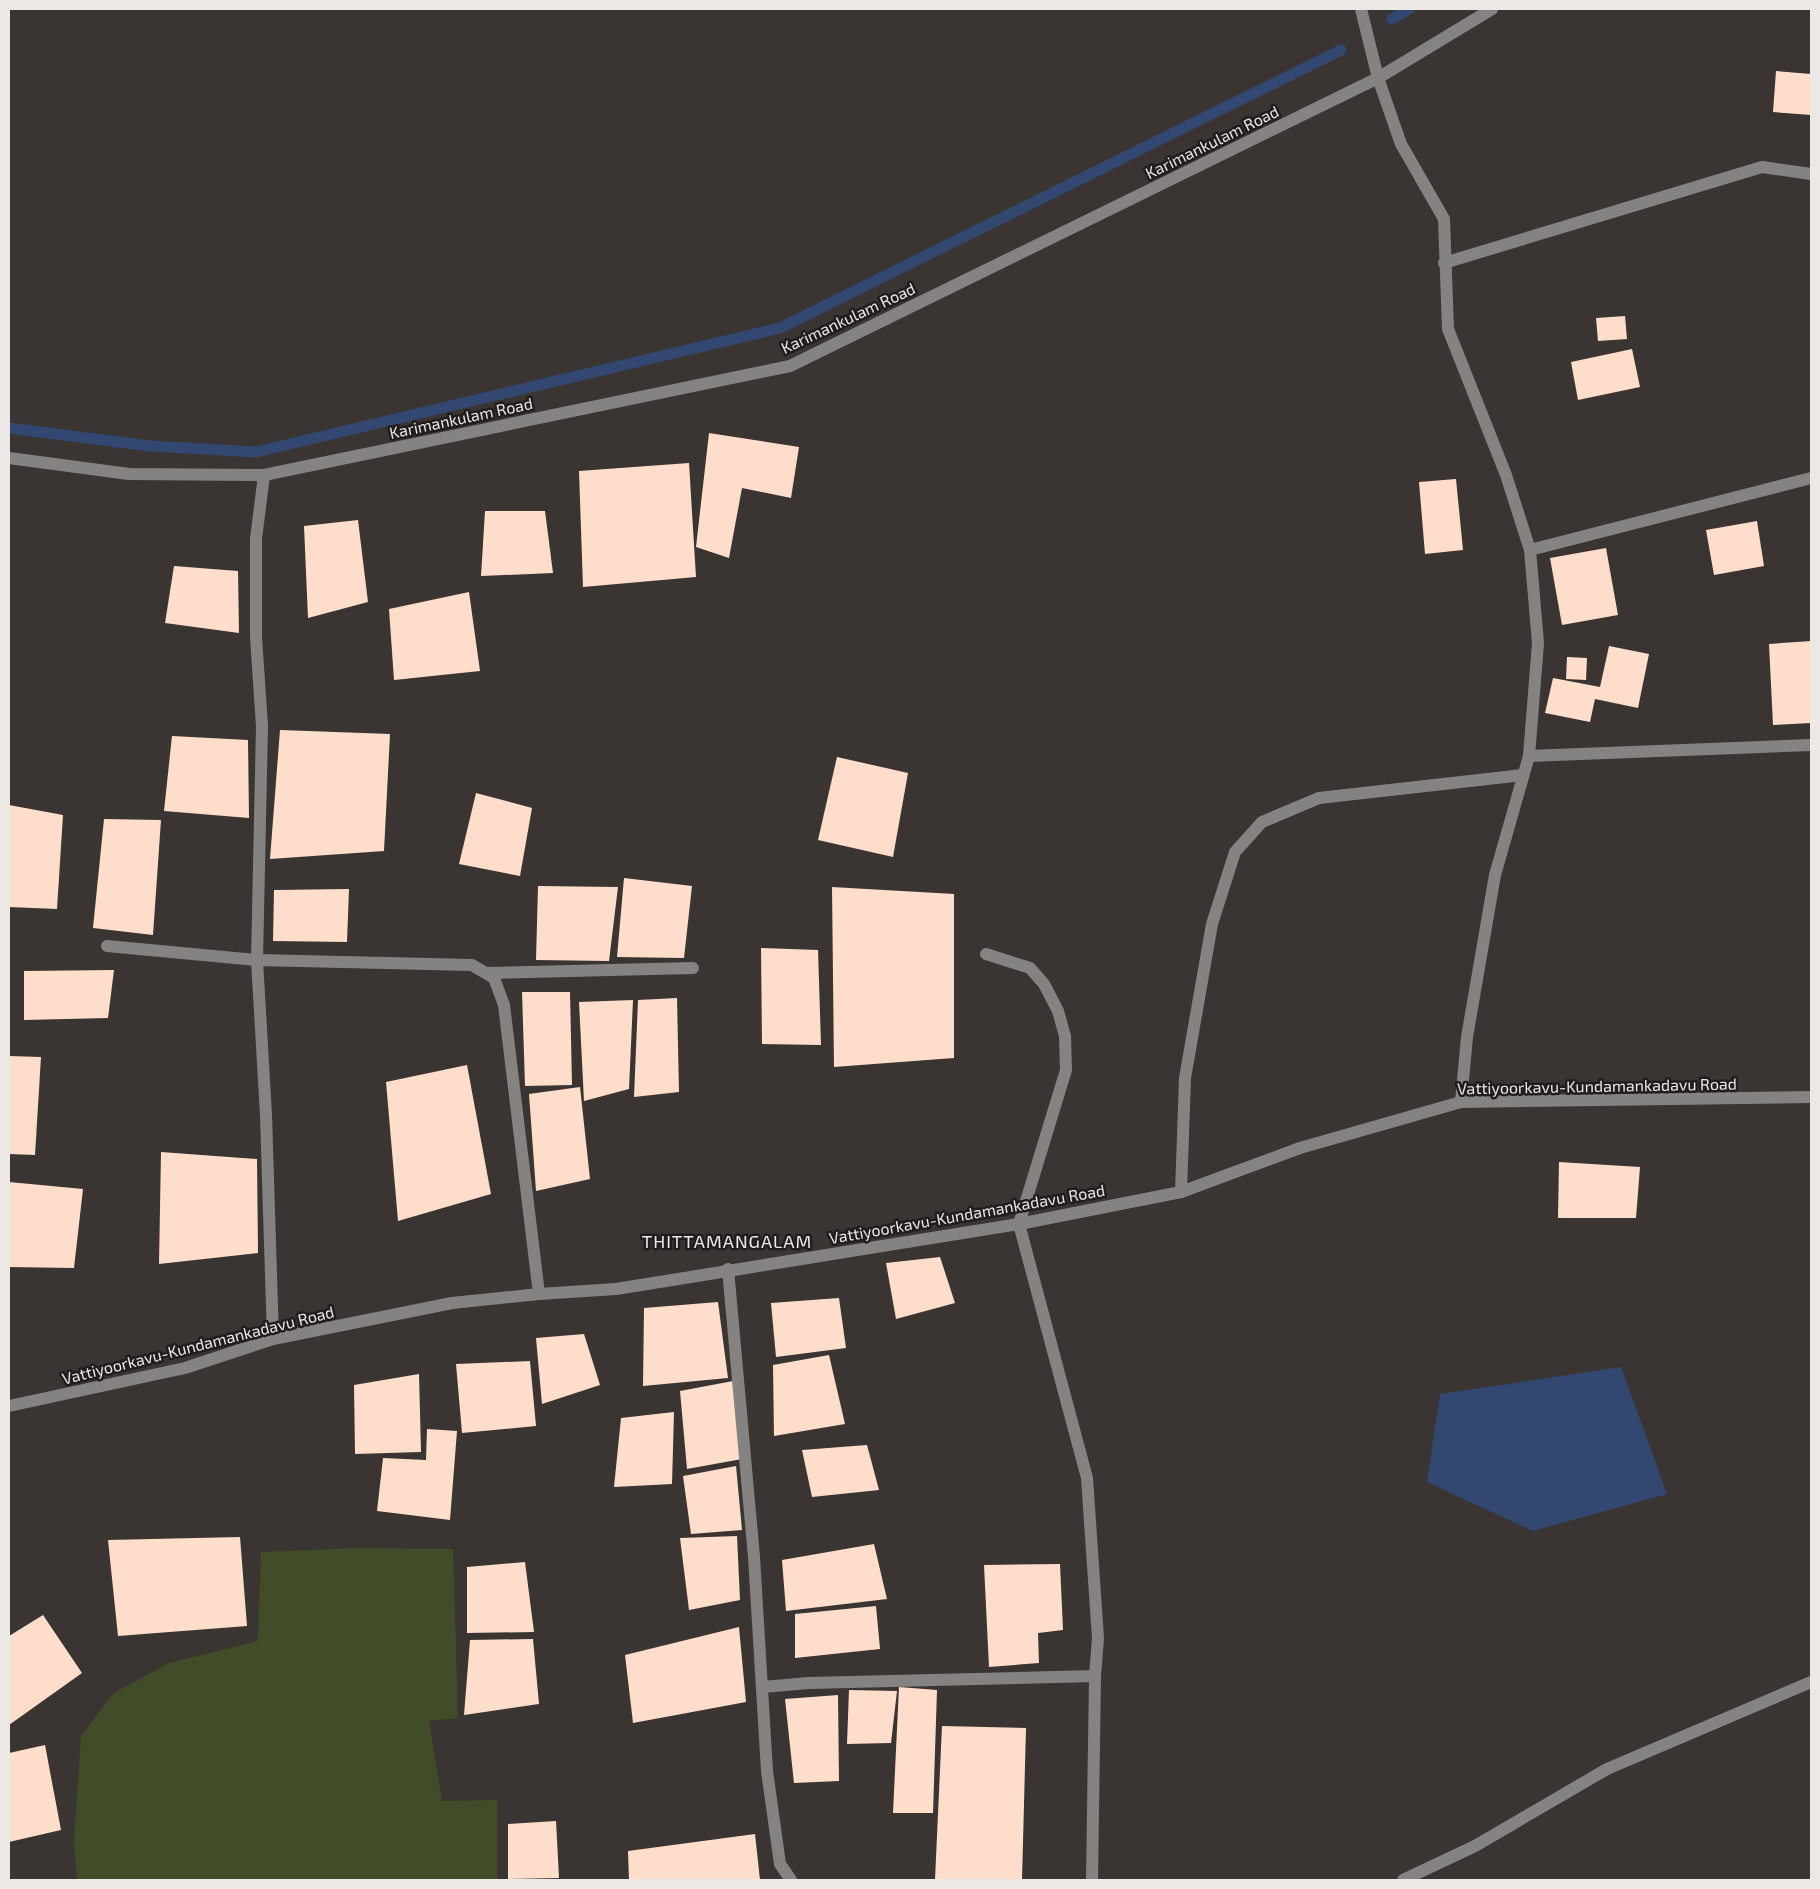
<svg xmlns="http://www.w3.org/2000/svg" width="1820" height="1889" font-family="'Exo 2',sans-serif">
<rect width="100%" height="100%" fill="#3a3532"/>
<path fill="#414d29" d="M 357,1548 L 453,1549 L 458,1718 L 429,1721 L 442,1801 L 497,1800 L 497,1880 L 77,1880 L 74,1841 L 81,1736 L 114,1693 L 169,1663 L 258,1641 L 261,1552 Z"/>
<path fill="#334871" d="M 1621,1367 L 1667,1494 L 1533,1531 L 1427,1482 L 1440,1394 Z"/>
<g fill="none" stroke-linecap="round" stroke-linejoin="round">
<g stroke="#334871" stroke-width="11">
<path d="M 1392,19 L 1409,9"/>
<path d="M 9,428 L 150,446 L 256,452 L 780,328 L 1341,50"/>
</g>
</g>
<g fill="#fedeca">
<path d="M 1776,71 L 1811,74 L 1811,115 L 1773,112 Z"/>
<path d="M 1625,316 L 1627,339 L 1598,341 L 1596,318 Z"/>
<path d="M 1632,349 L 1640,387 L 1578,400 L 1571,362 Z"/>
<path d="M 709,433 L 799,447 L 791,498 L 742,488 L 729,558 L 696,547 Z"/>
<path d="M 689,463 L 696,577 L 583,587 L 579,471 Z"/>
<path d="M 1456,479 L 1463,550 L 1425,554 L 1419,482 Z"/>
<path d="M 485,511 L 545,511 L 553,573 L 481,576 Z"/>
<path d="M 358,520 L 368,602 L 308,618 L 304,526 Z"/>
<path d="M 1757,521 L 1764,566 L 1714,575 L 1706,530 Z"/>
<path d="M 1606,548 L 1618,615 L 1562,625 L 1550,558 Z"/>
<path d="M 174,566 L 238,571 L 239,633 L 165,623 Z"/>
<path d="M 469,592 L 480,671 L 394,680 L 389,609 Z"/>
<path d="M 1811,641 L 1811,723 L 1773,725 L 1769,644 Z"/>
<path d="M 1609,646 L 1649,654 L 1638,708 L 1595,699 L 1590,722 L 1545,713 L 1553,678 L 1600,687 Z"/>
<path d="M 1567,657 L 1587,658 L 1586,680 L 1566,679 Z"/>
<path d="M 280,730 L 390,734 L 384,851 L 270,859 Z"/>
<path d="M 172,736 L 248,740 L 249,818 L 164,811 Z"/>
<path d="M 837,757 L 908,773 L 893,857 L 818,840 Z"/>
<path d="M 476,793 L 532,808 L 520,876 L 459,864 Z"/>
<path d="M 9,805 L 63,815 L 57,909 L 9,907 Z"/>
<path d="M 104,819 L 161,820 L 153,935 L 93,928 Z"/>
<path d="M 624,878 L 692,886 L 684,958 L 617,957 Z"/>
<path d="M 538,886 L 618,887 L 609,961 L 536,960 Z"/>
<path d="M 832,887 L 954,894 L 954,1058 L 834,1067 Z"/>
<path d="M 349,889 L 347,942 L 273,941 L 274,890 Z"/>
<path d="M 761,948 L 818,950 L 821,1045 L 762,1044 Z"/>
<path d="M 114,970 L 108,1018 L 24,1020 L 24,971 Z"/>
<path d="M 522,992 L 570,992 L 572,1085 L 525,1086 Z"/>
<path d="M 677,998 L 679,1092 L 634,1097 L 638,1000 Z"/>
<path d="M 633,1000 L 629,1089 L 584,1101 L 579,1002 Z"/>
<path d="M 9,1056 L 41,1057 L 35,1155 L 9,1154 Z"/>
<path d="M 467,1065 L 491,1194 L 398,1221 L 386,1082 Z"/>
<path d="M 580,1087 L 590,1179 L 536,1191 L 529,1094 Z"/>
<path d="M 161,1152 L 257,1159 L 258,1253 L 159,1264 Z"/>
<path d="M 1559,1162 L 1640,1167 L 1636,1218 L 1558,1218 Z"/>
<path d="M 9,1182 L 83,1189 L 74,1268 L 9,1267 Z"/>
<path d="M 940,1257 L 955,1303 L 896,1319 L 886,1263 Z"/>
<path d="M 839,1298 L 846,1348 L 776,1357 L 771,1303 Z"/>
<path d="M 718,1302 L 728,1378 L 643,1386 L 644,1308 Z"/>
<path d="M 584,1334 L 600,1385 L 542,1404 L 536,1338 Z"/>
<path d="M 829,1355 L 845,1424 L 774,1436 L 773,1365 Z"/>
<path d="M 530,1361 L 536,1426 L 462,1433 L 456,1364 Z"/>
<path d="M 419,1374 L 421,1452 L 355,1454 L 354,1385 Z"/>
<path d="M 733,1381 L 742,1459 L 687,1469 L 680,1391 Z"/>
<path d="M 674,1412 L 672,1484 L 614,1487 L 621,1418 Z"/>
<path d="M 427,1429 L 457,1431 L 450,1520 L 377,1511 L 383,1458 L 426,1460 Z"/>
<path d="M 867,1445 L 879,1490 L 812,1497 L 802,1450 Z"/>
<path d="M 736,1466 L 742,1530 L 691,1534 L 683,1476 Z"/>
<path d="M 737,1536 L 740,1600 L 689,1610 L 680,1538 Z"/>
<path d="M 240,1537 L 247,1626 L 118,1636 L 108,1540 Z"/>
<path d="M 874,1544 L 887,1599 L 786,1611 L 782,1560 Z"/>
<path d="M 525,1562 L 534,1632 L 467,1633 L 467,1567 Z"/>
<path d="M 1060,1564 L 1063,1630 L 1038,1633 L 1039,1663 L 989,1667 L 984,1565 Z"/>
<path d="M 876,1606 L 880,1649 L 795,1658 L 795,1614 Z"/>
<path d="M 43,1615 L 82,1673 L 9,1725 L 9,1636 Z"/>
<path d="M 739,1627 L 746,1702 L 633,1723 L 625,1655 Z"/>
<path d="M 533,1639 L 539,1704 L 464,1715 L 470,1640 Z"/>
<path d="M 899,1687 L 937,1690 L 933,1813 L 893,1813 Z"/>
<path d="M 849,1690 L 897,1691 L 891,1743 L 847,1744 Z"/>
<path d="M 838,1695 L 839,1781 L 794,1783 L 785,1699 Z"/>
<path d="M 942,1726 L 1026,1728 L 1022,1880 L 935,1880 Z"/>
<path d="M 45,1745 L 61,1830 L 9,1842 L 9,1753 Z"/>
<path d="M 556,1821 L 559,1878 L 508,1879 L 508,1824 Z"/>
<path d="M 755,1834 L 760,1880 L 629,1880 L 628,1851 Z"/>
</g>
<g fill="none" stroke-linecap="round" stroke-linejoin="round">
<g stroke="#858381" stroke-width="12">
<path d="M 1361,9 L 1378,78 L 1401,144 L 1444,219 L 1448,329 L 1506,475 L 1530,550 L 1538,643 L 1529,756 L 1495,875 L 1467,1037 L 1461,1102"/>
<path d="M 1444,263 L 1762,167 L 1811,174"/>
<path d="M 9,458 L 129,474 L 264,475 L 790,366 L 1378,78 L 1492,9"/>
<path d="M 264,475 L 256,539 L 256,637 L 262,726 L 257,960 L 266,1115 L 273,1339"/>
<path d="M 1530,550 L 1811,478"/>
<path d="M 1529,756 L 1811,745"/>
<path d="M 107,946 L 257,960 L 472,965 L 494,978 L 504,1005 L 539,1294"/>
<path d="M 986,954 L 1030,968 L 1044,984 L 1058,1011 L 1065,1036 L 1066,1070 L 1019,1224 L 1087,1478 L 1098,1638 L 1095,1676 L 1092,1880"/>
<path d="M 486,973 L 693,968"/>
<path d="M 1181,1192 L 1185,1078 L 1212,924 L 1235,852 L 1262,822 L 1319,798 L 1523,775"/>
<path d="M 728,1269 L 754,1557 L 767,1771 L 780,1864 L 791,1880"/>
<path d="M 9,1406 L 185,1368 L 273,1339 L 452,1303 L 539,1294 L 616,1289 L 1019,1224 L 1181,1192 L 1300,1148 L 1461,1102 L 1811,1097"/>
<path d="M 763,1687 L 808,1683 L 1095,1676"/>
<path d="M 1403,1880 L 1475,1846 L 1607,1769 L 1811,1682"/>
</g>
</g>
<g text-anchor="middle" stroke-width="5" stroke-linejoin="round" paint-order="stroke">
<g font-size="16" fill="#ebe8e6" stroke="#201d1c">
<text transform="translate(1212 142) rotate(-26)" y="6">Karimankulam Road</text>
<text transform="translate(848 318) rotate(-25)" y="6">Karimankulam Road</text>
<text transform="translate(461 418) rotate(-12)" y="6">Karimankulam Road</text>
<text transform="translate(1597 1086) rotate(-1)" y="6">Vattiyoorkavu-Kundamankadavu Road</text>
<text transform="translate(967 1214) rotate(-10)" y="6">Vattiyoorkavu-Kundamankadavu Road</text>
<text transform="translate(198 1345) rotate(-14)" y="6">Vattiyoorkavu-Kundamankadavu Road</text>
</g>
<g font-size="18" letter-spacing="1" fill="#ebe8e6" stroke="#201d1c">
<text x="727" y="1248">THITTAMANGALAM</text>
</g>
</g>
<rect width="1820" height="1889" fill="none" stroke="#ebe8e6" stroke-width="20"/>
</svg>
